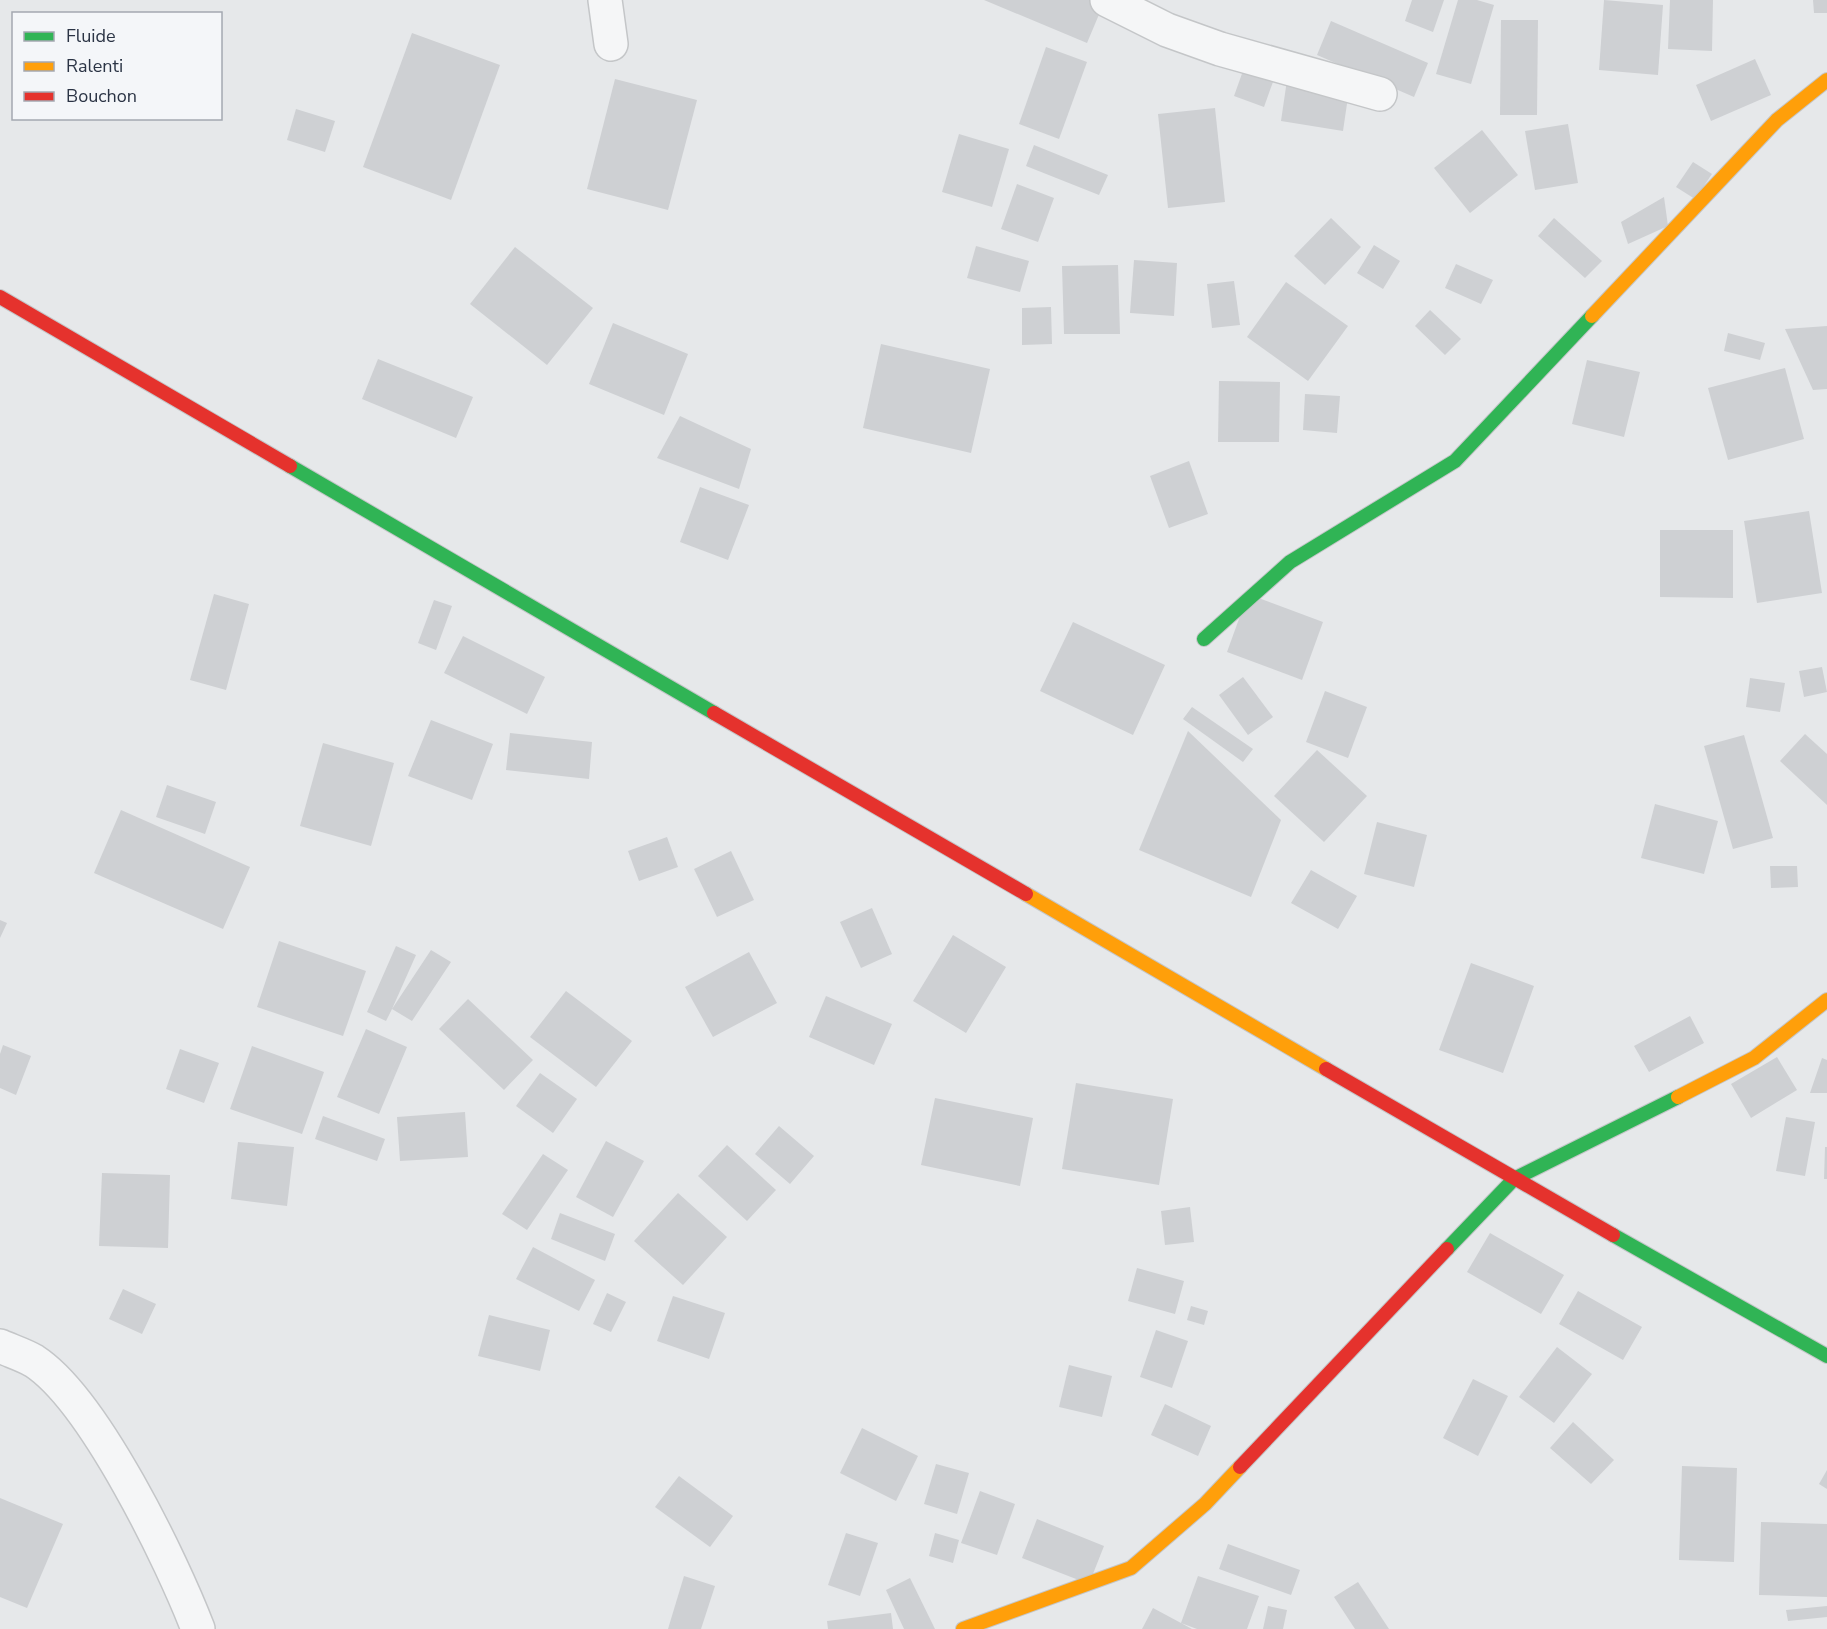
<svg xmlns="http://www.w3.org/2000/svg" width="1827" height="1629" font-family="'Nunito Sans',sans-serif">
<rect width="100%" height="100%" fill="#e6e8ea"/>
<g fill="#ced0d3">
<path d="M 984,0 L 1092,0 L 1103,5 L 1087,43 Z"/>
<path d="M 1412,0 L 1444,0 L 1433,32 L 1405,21 Z"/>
<path d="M 1458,0 L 1477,0 L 1494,5 L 1471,84 L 1436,74 Z"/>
<path d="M 1604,0 L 1663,5 L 1658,75 L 1599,70 Z"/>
<path d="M 1670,0 L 1713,0 L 1712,51 L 1668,49 Z"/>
<path d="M 1813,0 L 1827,0 L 1827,13 L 1814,13 Z"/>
<path d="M 1501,20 L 1538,20 L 1537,115 L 1500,115 Z"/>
<path d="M 1331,21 L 1428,63 L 1414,97 L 1317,55 Z"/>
<path d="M 412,33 L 500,65 L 451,200 L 363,167 Z"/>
<path d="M 1046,47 L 1087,62 L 1059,139 L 1019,124 Z"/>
<path d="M 1755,59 L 1771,95 L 1711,121 L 1696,85 Z"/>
<path d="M 1244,68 L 1274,79 L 1264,107 L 1234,96 Z"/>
<path d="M 615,79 L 697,100 L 668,210 L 587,189 Z"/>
<path d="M 1287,80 L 1349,90 L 1343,131 L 1281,121 Z"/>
<path d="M 1215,108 L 1225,202 L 1168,208 L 1158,114 Z"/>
<path d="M 296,109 L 335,121 L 325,152 L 287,140 Z"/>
<path d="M 1568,124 L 1578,183 L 1535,190 L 1525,131 Z"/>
<path d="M 1482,130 L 1518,175 L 1470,213 L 1434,168 Z"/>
<path d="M 959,134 L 1009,149 L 992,207 L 942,192 Z"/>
<path d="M 1034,145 L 1108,175 L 1099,195 L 1026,166 Z"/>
<path d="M 1693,162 L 1712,174 L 1695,199 L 1676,187 Z"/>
<path d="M 1017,184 L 1054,198 L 1038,242 L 1001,229 Z"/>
<path d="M 1664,197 L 1668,226 L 1628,244 L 1621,222 Z"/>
<path d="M 1331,218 L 1361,247 L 1325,285 L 1294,256 Z"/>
<path d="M 1554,218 L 1602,261 L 1585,278 L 1538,236 Z"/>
<path d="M 1374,245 L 1400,261 L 1383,289 L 1357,273 Z"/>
<path d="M 976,246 L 1029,261 L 1020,292 L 967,278 Z"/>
<path d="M 515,247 L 593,308 L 547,365 L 470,304 Z"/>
<path d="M 1134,260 L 1177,263 L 1174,316 L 1130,313 Z"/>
<path d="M 1456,264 L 1493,280 L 1481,304 L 1445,288 Z"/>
<path d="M 1118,265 L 1120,334 L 1064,334 L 1062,266 Z"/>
<path d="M 1234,281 L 1240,325 L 1212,328 L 1207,284 Z"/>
<path d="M 1286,282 L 1348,326 L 1308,381 L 1247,337 Z"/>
<path d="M 1051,307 L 1052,344 L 1022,345 L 1022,308 Z"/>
<path d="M 1430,310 L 1461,339 L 1445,355 L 1415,326 Z"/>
<path d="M 613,323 L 688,354 L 664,415 L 589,384 Z"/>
<path d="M 1827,326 L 1827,389 L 1813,390 L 1785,329 Z"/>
<path d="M 1728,333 L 1765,343 L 1760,360 L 1724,351 Z"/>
<path d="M 881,344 L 990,369 L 971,453 L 863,428 Z"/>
<path d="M 378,359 L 473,397 L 456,438 L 362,399 Z"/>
<path d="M 1587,360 L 1640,372 L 1624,437 L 1572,424 Z"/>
<path d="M 1785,368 L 1804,439 L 1728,460 L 1708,388 Z"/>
<path d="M 1219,381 L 1280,382 L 1279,442 L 1218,442 Z"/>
<path d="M 1305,394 L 1340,396 L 1337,433 L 1303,430 Z"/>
<path d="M 680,416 L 751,449 L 739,489 L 657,458 Z"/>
<path d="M 1189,461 L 1208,514 L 1169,528 L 1150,476 Z"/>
<path d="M 700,487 L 749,505 L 728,560 L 680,542 Z"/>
<path d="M 1809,511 L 1822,593 L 1757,603 L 1744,521 Z"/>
<path d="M 1660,530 L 1733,530 L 1733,598 L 1660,597 Z"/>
<path d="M 214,594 L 249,604 L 226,690 L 190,680 Z"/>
<path d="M 1248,594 L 1323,622 L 1302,680 L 1227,652 Z"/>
<path d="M 434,600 L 452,606 L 436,650 L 418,643 Z"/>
<path d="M 1073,622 L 1165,665 L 1133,735 L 1040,691 Z"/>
<path d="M 463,636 L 545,677 L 527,714 L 444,673 Z"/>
<path d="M 1822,667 L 1827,692 L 1804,697 L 1799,671 Z"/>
<path d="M 1243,677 L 1273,717 L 1248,735 L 1219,695 Z"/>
<path d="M 1750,678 L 1785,683 L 1780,712 L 1746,707 Z"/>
<path d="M 1325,691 L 1367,707 L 1348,758 L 1306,742 Z"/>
<path d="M 1192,707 L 1253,749 L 1243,762 L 1183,719 Z"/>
<path d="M 431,720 L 493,744 L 472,800 L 408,776 Z"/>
<path d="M 1188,731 L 1281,820 L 1251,897 L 1139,850 Z"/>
<path d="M 510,733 L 592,742 L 589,779 L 506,770 Z"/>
<path d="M 1805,734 L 1827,754 L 1827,805 L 1780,761 Z"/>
<path d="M 1744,735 L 1773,838 L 1733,849 L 1704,746 Z"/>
<path d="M 323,743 L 394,763 L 371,846 L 300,826 Z"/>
<path d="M 1317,750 L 1367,796 L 1324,842 L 1274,796 Z"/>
<path d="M 167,785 L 216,802 L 205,834 L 156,817 Z"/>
<path d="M 1655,804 L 1718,821 L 1704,874 L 1641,858 Z"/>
<path d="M 121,810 L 250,867 L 223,929 L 94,873 Z"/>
<path d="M 1377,822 L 1427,835 L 1414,887 L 1364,874 Z"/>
<path d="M 667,837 L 678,867 L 639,881 L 628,851 Z"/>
<path d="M 731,851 L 754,900 L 717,917 L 694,869 Z"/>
<path d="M 1770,866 L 1797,866 L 1798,887 L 1771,888 Z"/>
<path d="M 1311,870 L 1357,896 L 1338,929 L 1291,903 Z"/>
<path d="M 872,908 L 892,954 L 861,968 L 840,922 Z"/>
<path d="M 0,920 L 7,923 L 0,938 Z"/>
<path d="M 953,935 L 1006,967 L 966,1033 L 913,1001 Z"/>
<path d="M 279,941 L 366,971 L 343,1036 L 257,1007 Z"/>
<path d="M 396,946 L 416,955 L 392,1009 L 431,950 L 451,962 L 412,1021 L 392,1009 L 386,1021 L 367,1012 Z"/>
<path d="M 749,952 L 777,1003 L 713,1037 L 685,987 Z"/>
<path d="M 1471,963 L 1534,986 L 1503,1073 L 1439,1050 Z"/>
<path d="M 566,991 L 632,1041 L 596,1087 L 530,1037 Z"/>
<path d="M 826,996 L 892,1024 L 874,1065 L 809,1037 Z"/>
<path d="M 468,999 L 533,1060 L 504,1090 L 439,1029 Z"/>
<path d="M 1690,1016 L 1704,1043 L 1649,1072 L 1634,1046 Z"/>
<path d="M 366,1029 L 407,1047 L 379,1114 L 337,1097 Z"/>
<path d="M 3,1045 L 31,1056 L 16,1095 L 0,1088 L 0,1054 Z"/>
<path d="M 252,1046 L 324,1072 L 302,1134 L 230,1109 Z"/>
<path d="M 180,1049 L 219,1063 L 204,1103 L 166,1089 Z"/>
<path d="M 1777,1057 L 1797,1090 L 1751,1118 L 1731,1084 Z"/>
<path d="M 1822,1058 L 1827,1060 L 1827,1093 L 1810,1093 Z"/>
<path d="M 540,1073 L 577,1099 L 553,1133 L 516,1106 Z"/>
<path d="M 1076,1083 L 1173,1099 L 1159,1185 L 1062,1169 Z"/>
<path d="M 935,1098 L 1033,1118 L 1020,1186 L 921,1165 Z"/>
<path d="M 465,1112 L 468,1157 L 400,1161 L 397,1117 Z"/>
<path d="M 323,1116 L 385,1139 L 377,1161 L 315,1139 Z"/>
<path d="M 1786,1117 L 1815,1122 L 1805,1176 L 1776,1171 Z"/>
<path d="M 779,1126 L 814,1156 L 790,1184 L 755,1154 Z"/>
<path d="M 606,1141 L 644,1161 L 613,1217 L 576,1197 Z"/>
<path d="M 238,1142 L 294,1147 L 287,1206 L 231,1199 Z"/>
<path d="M 727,1145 L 776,1190 L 747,1221 L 698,1176 Z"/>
<path d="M 1825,1147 L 1827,1147 L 1827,1179 L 1824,1179 Z"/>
<path d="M 543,1154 L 568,1170 L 527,1230 L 502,1214 Z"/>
<path d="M 102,1173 L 170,1175 L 168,1248 L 99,1246 Z"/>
<path d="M 678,1193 L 727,1237 L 683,1285 L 634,1241 Z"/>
<path d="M 1190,1207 L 1194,1242 L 1165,1245 L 1161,1211 Z"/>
<path d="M 560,1213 L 615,1234 L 605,1261 L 551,1239 Z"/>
<path d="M 1490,1233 L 1564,1275 L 1541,1314 L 1467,1272 Z"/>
<path d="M 533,1247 L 595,1280 L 579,1311 L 516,1279 Z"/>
<path d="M 1137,1268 L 1184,1281 L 1175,1314 L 1128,1301 Z"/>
<path d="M 123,1289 L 156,1304 L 142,1334 L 109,1319 Z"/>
<path d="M 1578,1291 L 1642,1327 L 1623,1360 L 1559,1324 Z"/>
<path d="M 607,1293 L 626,1302 L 611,1332 L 593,1324 Z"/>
<path d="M 673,1296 L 725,1313 L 709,1359 L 657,1341 Z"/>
<path d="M 1191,1306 L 1208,1311 L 1204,1325 L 1187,1320 Z"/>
<path d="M 489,1315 L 550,1330 L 540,1371 L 478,1356 Z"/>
<path d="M 1156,1330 L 1188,1341 L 1172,1388 L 1140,1377 Z"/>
<path d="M 1557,1347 L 1592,1374 L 1554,1423 L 1519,1397 Z"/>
<path d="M 1069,1365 L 1112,1376 L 1102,1417 L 1059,1407 Z"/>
<path d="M 1473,1379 L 1508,1396 L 1478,1456 L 1443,1438 Z"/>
<path d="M 1165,1404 L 1211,1426 L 1198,1456 L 1151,1435 Z"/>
<path d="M 1573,1422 L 1614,1460 L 1591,1484 L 1550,1448 Z"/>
<path d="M 862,1428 L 918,1456 L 896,1501 L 840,1473 Z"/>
<path d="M 936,1464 L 969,1473 L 957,1514 L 924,1504 Z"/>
<path d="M 1682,1466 L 1737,1468 L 1734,1562 L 1679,1560 Z"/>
<path d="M 1827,1470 L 1827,1489 L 1819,1484 Z"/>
<path d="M 679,1476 L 733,1516 L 710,1547 L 655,1507 Z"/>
<path d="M 980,1491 L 1015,1504 L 997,1555 L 961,1543 Z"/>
<path d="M 0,1498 L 63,1524 L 27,1608 L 0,1597 Z"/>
<path d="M 1037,1519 L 1104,1546 L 1089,1584 L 1022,1558 Z"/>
<path d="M 1761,1522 L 1827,1524 L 1827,1597 L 1759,1595 Z"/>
<path d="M 846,1533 L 878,1543 L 860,1596 L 828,1585 Z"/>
<path d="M 935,1533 L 959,1540 L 953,1563 L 929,1556 Z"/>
<path d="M 1228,1544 L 1300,1570 L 1291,1595 L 1219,1569 Z"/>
<path d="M 684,1576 L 715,1586 L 701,1629 L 668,1629 Z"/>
<path d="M 1198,1576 L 1259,1596 L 1247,1629 L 1197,1629 L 1181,1623 L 1192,1629 L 1142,1629 L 1153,1608 L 1181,1623 Z"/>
<path d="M 910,1578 L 935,1629 L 904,1629 L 886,1590 Z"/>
<path d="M 1358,1582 L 1389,1629 L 1355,1629 L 1334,1597 Z"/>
<path d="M 1268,1606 L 1287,1610 L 1283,1629 L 1263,1629 Z"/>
<path d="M 1827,1606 L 1827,1617 L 1788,1621 L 1786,1610 Z"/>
<path d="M 891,1613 L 893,1629 L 828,1629 L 827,1621 Z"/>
</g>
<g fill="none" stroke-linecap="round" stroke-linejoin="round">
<defs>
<g id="street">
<path d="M 605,0 L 611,44"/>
<path d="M 1107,0 L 1167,30 L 1220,49 L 1380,94"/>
<path d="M 0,1346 C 11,1351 24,1355 34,1361 C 94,1400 172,1561 198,1629"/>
</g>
<g id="fast">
<path d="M 290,466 L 714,713"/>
<path d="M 1204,639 L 1290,562 L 1455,461 L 1592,316"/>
<path d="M 1613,1235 L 1827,1356"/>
<path d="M 1447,1249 L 1514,1179 L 1678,1097"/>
</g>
<g id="slow">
<path d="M 1592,316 L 1777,120 L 1827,80"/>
<path d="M 1026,894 L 1326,1069"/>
<path d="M 1678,1097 L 1754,1058 L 1827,1000"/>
<path d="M 963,1629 L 1131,1568 L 1205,1504 L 1240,1467"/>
</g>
<g id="jam">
<path d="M 0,297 L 290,466"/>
<path d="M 714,713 L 1026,894"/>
<path d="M 1326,1069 L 1613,1235"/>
<path d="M 1240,1467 L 1447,1249"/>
</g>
</defs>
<use href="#street" stroke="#c4c6c8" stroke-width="36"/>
<use href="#fast" stroke="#c4c6c8" stroke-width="16"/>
<use href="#slow" stroke="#c4c6c8" stroke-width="16"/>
<use href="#jam" stroke="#c4c6c8" stroke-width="16"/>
<use href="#street" stroke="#f5f6f7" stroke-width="33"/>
<use href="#fast" stroke="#30b455" stroke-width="14"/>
<use href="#slow" stroke="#ff9f0a" stroke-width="14"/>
<use href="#jam" stroke="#e5322d" stroke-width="14"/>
</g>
<rect x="12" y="12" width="210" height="108" fill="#f4f6f9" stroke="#a4a8b1" stroke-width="1.5"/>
<rect x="24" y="32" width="30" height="9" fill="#30b455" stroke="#a4a8b1" stroke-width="1.5"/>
<text x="66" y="42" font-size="18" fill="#2b3445">Fluide</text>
<rect x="24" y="62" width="30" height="9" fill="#ff9f0a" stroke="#a4a8b1" stroke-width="1.5"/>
<text x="66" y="72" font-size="18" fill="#2b3445">Ralenti</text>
<rect x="24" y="92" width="30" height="9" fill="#e5322d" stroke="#a4a8b1" stroke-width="1.5"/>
<text x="66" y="102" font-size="18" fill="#2b3445">Bouchon</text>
</svg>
